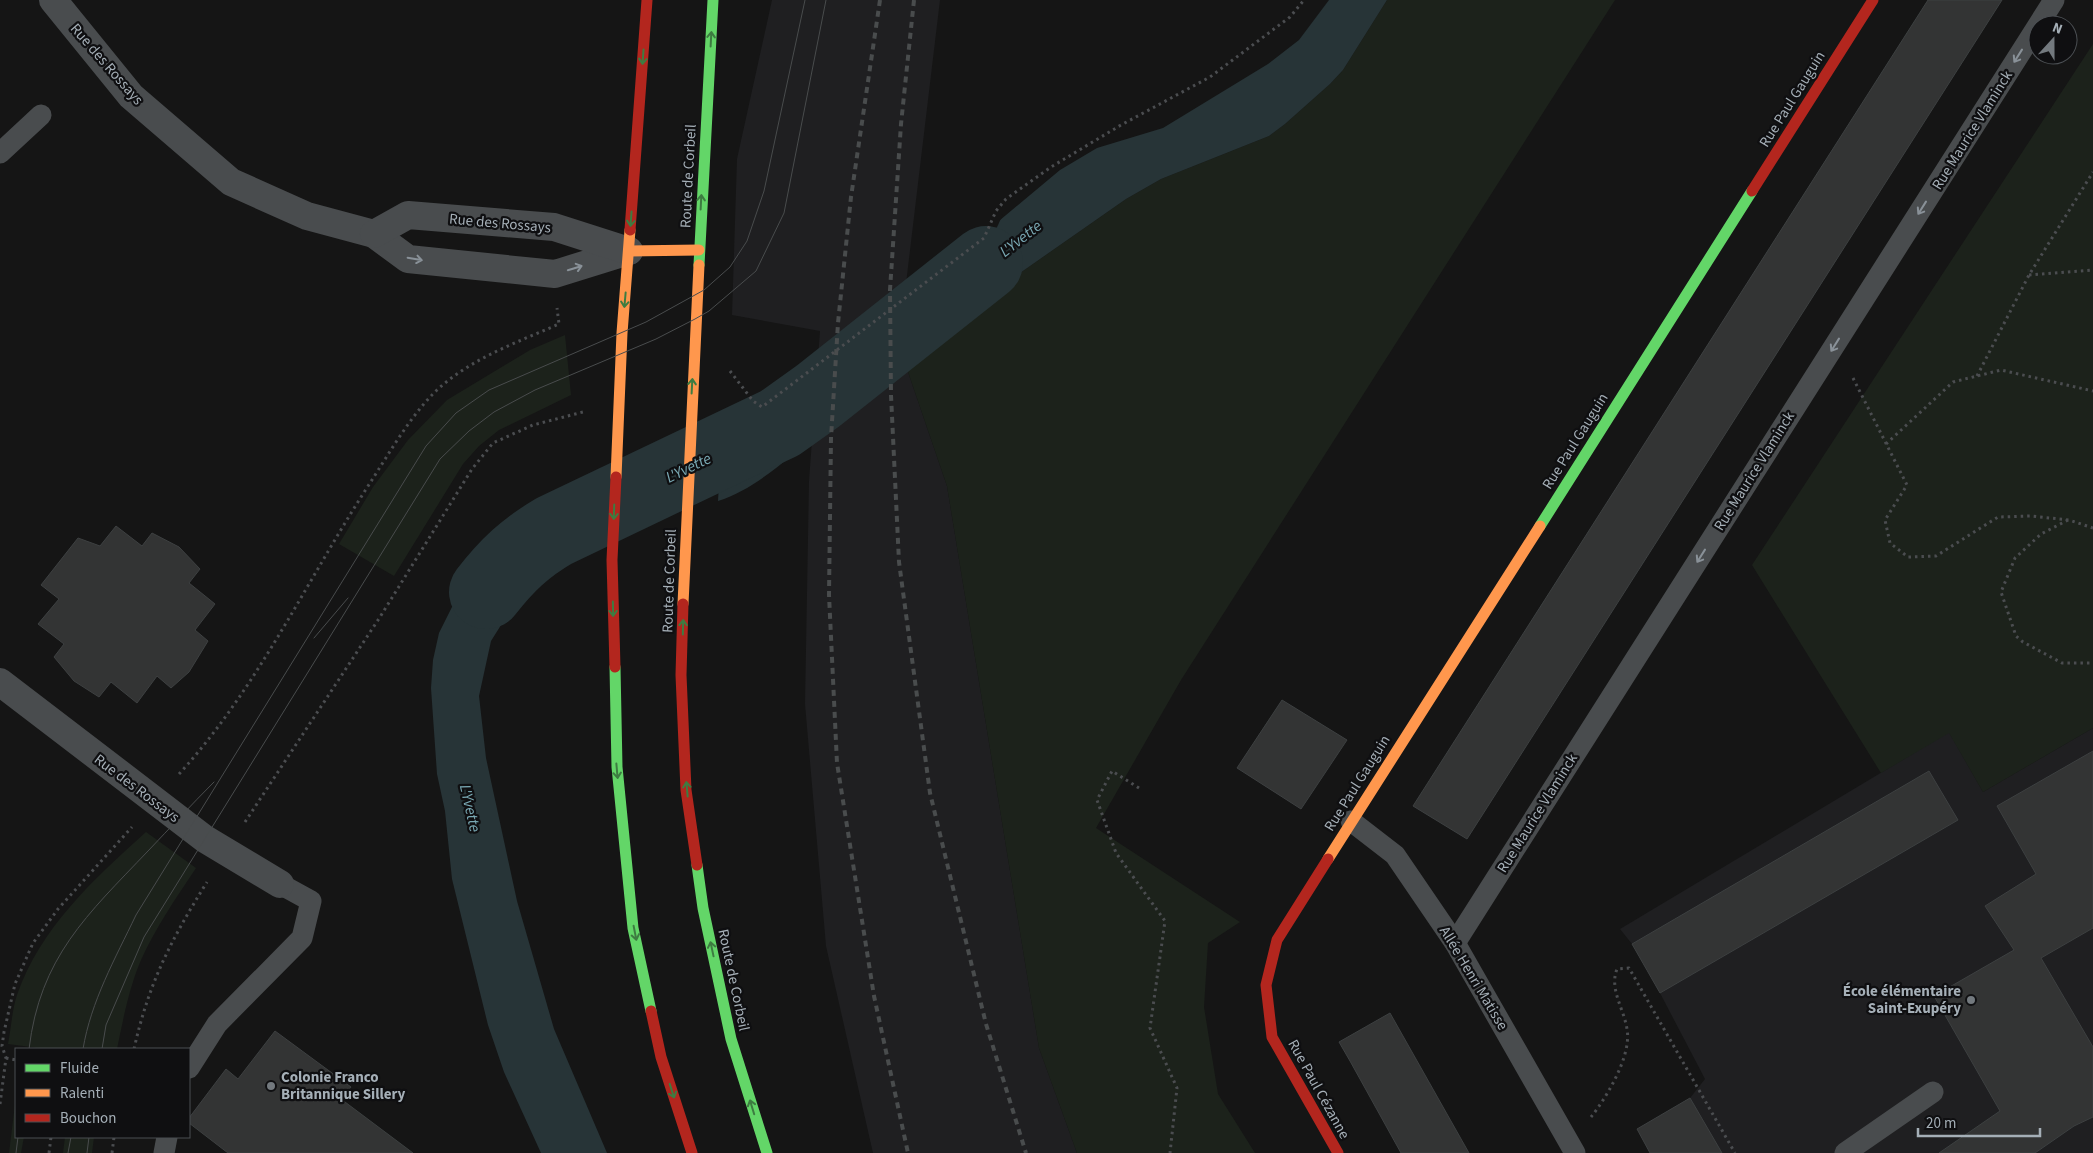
<svg xmlns="http://www.w3.org/2000/svg" width="2093" height="1153" font-family="'Source Sans 3',sans-serif">
<rect width="100%" height="100%" fill="#151515"/>
<g fill="#1f1f21">
<path d="M 772,0 L 940,0 L 905,292 L 906,366 L 947,486 L 1039,1048 L 1077,1153 L 873,1153 L 826,946 L 805,704 L 809,481 L 820,331 L 732,315 L 737,159 Z"/>
<path d="M 2093,728 L 2093,1153 L 1651,1153 L 1637,1129 L 1690,1098 L 1705,1079 L 1660,993 L 1632,944 L 1620,929 L 1949,732 L 1983,792 Z"/>
</g>
<g fill="#1c221b">
<path d="M 1387,0 L 1615,0 L 1181,680 L 1096,828 L 1240,922 L 1208,943 L 1204,1007 L 1218,1094 L 1255,1153 L 1077,1153 L 1039,1048 L 947,486 L 906,366 L 1020,273 L 1126,199 L 1161,179 L 1269,136 L 1285,124 L 1330,84 L 1343,70 Z"/>
<path d="M 2093,44 L 2093,728 L 1983,792 L 1949,733 L 1881,773 L 1752,565 Z"/>
<path d="M 565,335 L 571,395 L 499,430 L 479,446 L 463,464 L 394,576 L 339,544 L 373,487 L 408,440 L 447,400 L 530,350 Z"/>
<path d="M 146,832 L 196,868 C 176,898 156,927 141,960 C 129,988 123,1020 117,1049 L 46,1049 L 8,1044 C 11,1029 12,1010 17,995 C 40,928 95,878 146,832 Z"/>
<path d="M 16,1096 L 16,1137 L 24,1137 L 21,1153 L 9,1153 Z"/>
<path d="M 65,1137 L 94,1137 L 92,1153 L 63,1153 Z"/>
</g>
<g fill="#273437">
<path d="M 1329,0 L 1387,0 L 1343,70 L 1330,84 L 1285,124 L 1269,136 L 1161,179 L 1126,199 L 1020,273 L 906,366 L 908,297 L 1060,170 L 1097,148 L 1163,128 L 1268,64 L 1299,40 Z"/>
<path d="M 817,367 L 817,435 C 786,459 756,489 718,501 L 722,432 L 753,418 Z"/>
<path d="M 563,499 L 560,556 L 523,590 L 491,641 L 479,696 L 486,758 L 517,901 L 554,1029 L 607,1153 L 541,1153 L 504,1072 L 488,1025 L 452,879 L 445,811 L 437,774 L 431,688 L 433,660 L 439,633 L 459,593 L 489,542 L 518,518 Z"/>
</g>
<g fill="#151515">
<path d="M 1003,214 L 989,245 L 904,310 L 906,295 Z"/>
<path d="M 816,365 L 819,366 L 820,376 L 760,422 L 755,413 Z"/>
</g>
<g fill="none" stroke-linecap="round" stroke-linejoin="round">
<path stroke="#273437" stroke-width="74" d="M 486,592 C 507,565 525,548 554,531 L 780,423 L 818,396 L 986,263"/>
</g>
<g fill="#333434" stroke="#3d4041">
<path d="M 1928,0 L 2002,0 L 1467,839 L 1413,806 Z"/>
<path d="M 116,526 L 142,546 L 152,533 L 179,547 L 200,569 L 189,583 L 215,604 L 195,630 L 208,641 L 189,672 L 171,688 L 157,676 L 137,703 L 111,682 L 99,697 L 74,681 L 54,657 L 64,644 L 38,624 L 59,599 L 41,585 L 78,538 L 100,546 Z"/>
<path d="M 1282,700 L 1347,740 L 1301,809 L 1237,768 Z"/>
<path d="M 2093,751 L 2093,928 L 2041,958 L 2093,1047 L 2093,1117 L 2074,1126 L 2035,1153 L 1939,1153 L 2000,1111 L 1934,996 L 2014,950 L 1985,906 L 2036,874 L 1997,806 Z"/>
<path d="M 1929,771 L 1958,820 L 1660,993 L 1632,944 Z"/>
<path d="M 1390,1013 L 1469,1153 L 1401,1153 L 1350,1061 L 1339,1042 Z"/>
<path d="M 275,1031 L 351,1087 L 341,1099 L 413,1153 L 228,1153 L 189,1123 L 189,1118 L 226,1069 L 238,1079 Z"/>
<path d="M 1690,1098 L 1722,1153 L 1650,1153 L 1637,1129 Z"/>
</g>
<g fill="none" stroke-linecap="round" stroke-linejoin="round">
<g stroke="#4b4d50" stroke-width="3" stroke-dasharray="2.5 4" stroke-linecap="butt">
<path d="M 2029,275 L 2093,270"/>
<path d="M 730,371 L 753,401 L 762,407 L 984,238 L 996,211 L 1006,199 L 1051,167 L 1121,125 L 1210,77 L 1290,17 L 1304,0"/>
<path d="M 1977,376 L 2029,275 L 2093,172"/>
<path d="M 1853,378 L 1907,485 L 1885,520 L 1890,543 L 1908,557 L 1936,556 L 1998,517 L 2031,516 L 2069,520 L 2093,528"/>
<path d="M 1886,444 L 1953,382 L 2001,370 L 2093,391"/>
<path d="M 2068,520 L 2041,534 L 2015,558 L 2001,592 L 2016,636 L 2023,642 L 2062,663 L 2093,663"/>
<path d="M 179,774 C 257,689 307,580 370,483 C 390,452 416,406 445,383 C 478,356 520,341 559,324 L 557,308"/>
<path d="M 1139,788 L 1112,771 L 1097,800 L 1116,853 L 1165,921 L 1150,1028 L 1177,1088 L 1170,1153"/>
<path d="M 245,822 L 380,617 L 472,469 L 493,443 L 533,425 L 583,412"/>
<path d="M 134,1049 C 149,982 171,940 207,882"/>
<path d="M 6,1058 L 16,1060"/>
<path d="M 0,1104 L 6,1058 L 2,1046 L 4,1032 L 15,984 L 33,943 L 58,909 L 132,827"/>
<path d="M 1591,1117 C 1607,1097 1632,1055 1627,1029 C 1624,1009 1609,989 1617,969 L 1629,968 L 1735,1153"/>
<path d="M 49,1153 L 51,1137"/>
<path d="M 112,1153 L 114,1137"/>
</g>
<g stroke="#494c4e" stroke-width="21">
<path d="M 0,153 L 41,115"/>
<path d="M 1351,821 L 1395,855 L 1455,943 L 1575,1153"/>
<path d="M 1455,943 L 2054,0"/>
<path d="M 189,1068 L 217,1024 L 302,938 L 311,901 L 280,884"/>
<path d="M 164,1153 L 167,1137"/>
<path d="M 1845,1153 L 1933,1092"/>
</g>
<g stroke="#494c4e" stroke-width="28">
<path d="M 53,0 L 131,96 L 231,182 L 307,216 L 374,234 L 408,259 L 555,274 L 629,251"/>
<path d="M 374,234 L 408,215 L 554,227 L 629,251"/>
<path d="M 0,682 L 205,839 L 280,884"/>
</g>
<g stroke="#63d668" stroke-width="11">
<path d="M 699,265 L 713,0"/>
<path d="M 1540,526 L 1752,191"/>
<path d="M 615,667 L 617,767 L 633,928 L 651,1011"/>
<path d="M 697,865 L 703,908 L 731,1039 L 767,1153"/>
</g>
<g stroke="#ff974d" stroke-width="11">
<path d="M 629,251 L 699,250"/>
<path d="M 616,477 L 622,333 L 630,230"/>
<path d="M 683,604 L 699,265"/>
<path d="M 1328,859 L 1540,526"/>
</g>
<g stroke="#b3261e" stroke-width="11">
<path d="M 1752,191 L 1873,0"/>
<path d="M 630,230 L 647,0"/>
<path d="M 683,604 L 681,675 L 686,790 L 697,865"/>
<path d="M 615,667 L 612,560 L 616,477"/>
<path d="M 1328,859 L 1277,940 L 1266,985 L 1272,1037 L 1338,1153"/>
<path d="M 651,1011 L 661,1057 L 692,1153"/>
</g>
<g stroke="#494c4d" stroke-width="1">
<path d="M 314,638 L 348,598"/>
<path d="M 29,1049 C 40,957 87,915 148,851 C 170,828 191,805 214,782"/>
<path d="M 83,1049 C 91,1001 115,959 136,915 L 426,446 L 456,413 L 489,390 L 646,322 L 704,290 L 730,267 L 747,241 L 764,191 L 805,0"/>
<path d="M 102,1049 L 106,1025 L 144,937 L 440,459 L 469,431 L 494,412 L 535,390 L 656,339 L 695,319 L 709,311 L 756,271 L 784,213 L 826,0"/>
<path d="M 16,1153 L 18,1137"/>
<path d="M 68,1153 L 71,1137"/>
<path d="M 87,1153 L 89,1137"/>
</g>
<g stroke="#494c4d" stroke-width="4" stroke-dasharray="6 5" stroke-linecap="butt">
<path d="M 880,0 L 851,197 L 838,323 L 831,438 L 829,595 L 837,763 L 874,996 L 908,1153"/>
<path d="M 914,0 L 901,124 L 890,290 L 891,395 L 899,562 L 930,793 L 986,1024 L 1026,1153"/>
</g>
</g>
<defs><path id="oneway-shaft" d="M-6 0H5M1.5-3L5.5 0L1.5 3" fill="none" stroke-width="1.6" stroke-linecap="round" stroke-linejoin="round" transform="scale(1.25)"/></defs>
<g stroke="#3d7c41">
<use href="#oneway-shaft" transform="translate(711 39) rotate(-87)"/>
<use href="#oneway-shaft" transform="translate(643 57) rotate(94)"/>
<use href="#oneway-shaft" transform="translate(701 202) rotate(-87)"/>
<use href="#oneway-shaft" transform="translate(631 219) rotate(94)"/>
<use href="#oneway-shaft" transform="translate(625 300) rotate(95)"/>
<use href="#oneway-shaft" transform="translate(692 386) rotate(-87)"/>
<use href="#oneway-shaft" transform="translate(614 512) rotate(92)"/>
<use href="#oneway-shaft" transform="translate(613 609) rotate(89)"/>
<use href="#oneway-shaft" transform="translate(683 627) rotate(-89)"/>
<use href="#oneway-shaft" transform="translate(617 771) rotate(85)"/>
<use href="#oneway-shaft" transform="translate(687 789) rotate(-95)"/>
<use href="#oneway-shaft" transform="translate(635 933) rotate(79)"/>
<use href="#oneway-shaft" transform="translate(712 949) rotate(-102)"/>
<use href="#oneway-shaft" transform="translate(672 1091) rotate(72)"/>
<use href="#oneway-shaft" transform="translate(752 1107) rotate(-107)"/>
</g>
<g stroke="#899198">
<use href="#oneway-shaft" transform="translate(2018 56) rotate(122)"/>
<use href="#oneway-shaft" transform="translate(1922 208) rotate(122)"/>
<use href="#oneway-shaft" transform="translate(415 259) rotate(10)"/>
<use href="#oneway-shaft" transform="translate(575 268) rotate(-17)"/>
<use href="#oneway-shaft" transform="translate(1835 345) rotate(122)"/>
<use href="#oneway-shaft" transform="translate(1701 556) rotate(122)"/>
</g>
<g fill="#73797e" stroke="#0f0f11" stroke-width="2">
<circle cx="1971" cy="1000" r="5"/>
<circle cx="271" cy="1086" r="5"/>
</g>
<g text-anchor="middle" stroke-width="4.5" stroke-linejoin="round" paint-order="stroke">
<g font-size="15" fill="#a5afb7" stroke="#0f0f11">
<text transform="translate(107 64) rotate(49)" y="5">Rue des Rossays</text>
<text transform="translate(1792 99) rotate(-58)" y="5">Rue Paul Gauguin</text>
<text transform="translate(1972 130) rotate(-58)" y="5">Rue Maurice Vlaminck</text>
<text transform="translate(688 176) rotate(-87)" y="5">Route de Corbeil</text>
<text transform="translate(500 223) rotate(5)" y="5">Rue des Rossays</text>
<text transform="translate(1575 441) rotate(-58)" y="5">Rue Paul Gauguin</text>
<text transform="translate(1754 471) rotate(-58)" y="5">Rue Maurice Vlaminck</text>
<text transform="translate(669 581) rotate(-88)" y="5">Route de Corbeil</text>
<text transform="translate(1357 783) rotate(-58)" y="5">Rue Paul Gauguin</text>
<text transform="translate(137 788) rotate(37)" y="5">Rue des Rossays</text>
<text transform="translate(1537 813) rotate(-58)" y="5">Rue Maurice Vlaminck</text>
<text transform="translate(1474 978) rotate(59)" y="5">Allée Henri Matisse</text>
<text transform="translate(734 980) rotate(78)" y="5">Route de Corbeil</text>
<text transform="translate(1319 1089) rotate(61)" y="5">Rue Paul Cézanne</text>
</g>
<g font-size="15" font-weight="bold" fill="#a5afb7" stroke="#0f0f11" text-anchor="end">
<text x="1961" y="996">École élémentaire<tspan x="1961" dy="17">Saint-Exupéry</tspan></text>
<text x="281" y="1082" text-anchor="start">Colonie Franco<tspan x="281" dy="17">Britannique Sillery</tspan></text>
</g>
<g font-size="16" font-style="italic" fill="#7aa9b4" stroke="#0f0f11">
<text transform="translate(1020 238) rotate(-38)" y="6">L'Yvette</text>
<text transform="translate(688 467) rotate(-26)" y="6">L'Yvette</text>
<text transform="translate(471 808) rotate(77)" y="6">L'Yvette</text>
</g>
</g>
<rect x="15" y="1048" width="175" height="90" fill="#0f0f11" stroke="#4b4f53"/>
<rect x="25" y="1064" width="25" height="8" fill="#63d668" stroke="#4b4f53"/>
<text x="60" y="1073" font-size="15" fill="#a5afb7">Fluide</text>
<rect x="25" y="1089" width="25" height="8" fill="#ff974d" stroke="#4b4f53"/>
<text x="60" y="1098" font-size="15" fill="#a5afb7">Ralenti</text>
<rect x="25" y="1114" width="25" height="8" fill="#b3261e" stroke="#4b4f53"/>
<text x="60" y="1123" font-size="15" fill="#a5afb7">Bouchon</text>
<g transform="translate(2053 40) rotate(21)"><circle r="24" fill="#0f0f11" stroke="#4b4f53"/>
<path d="M0-4L9 19L0 12L-9 19Z" fill="#73797e"/>
<text y="-8" font-size="14" font-weight="bold" text-anchor="middle" fill="#a5afb7">N</text>
</g>
<path d="M1918 1128v8h122v-8" fill="none" stroke="#a5afb7" stroke-width="2.5"/>
<text x="1926" y="1128" font-size="15" fill="#a5afb7" stroke="#0f0f11" stroke-width="4" paint-order="stroke">20 m</text>
</svg>
